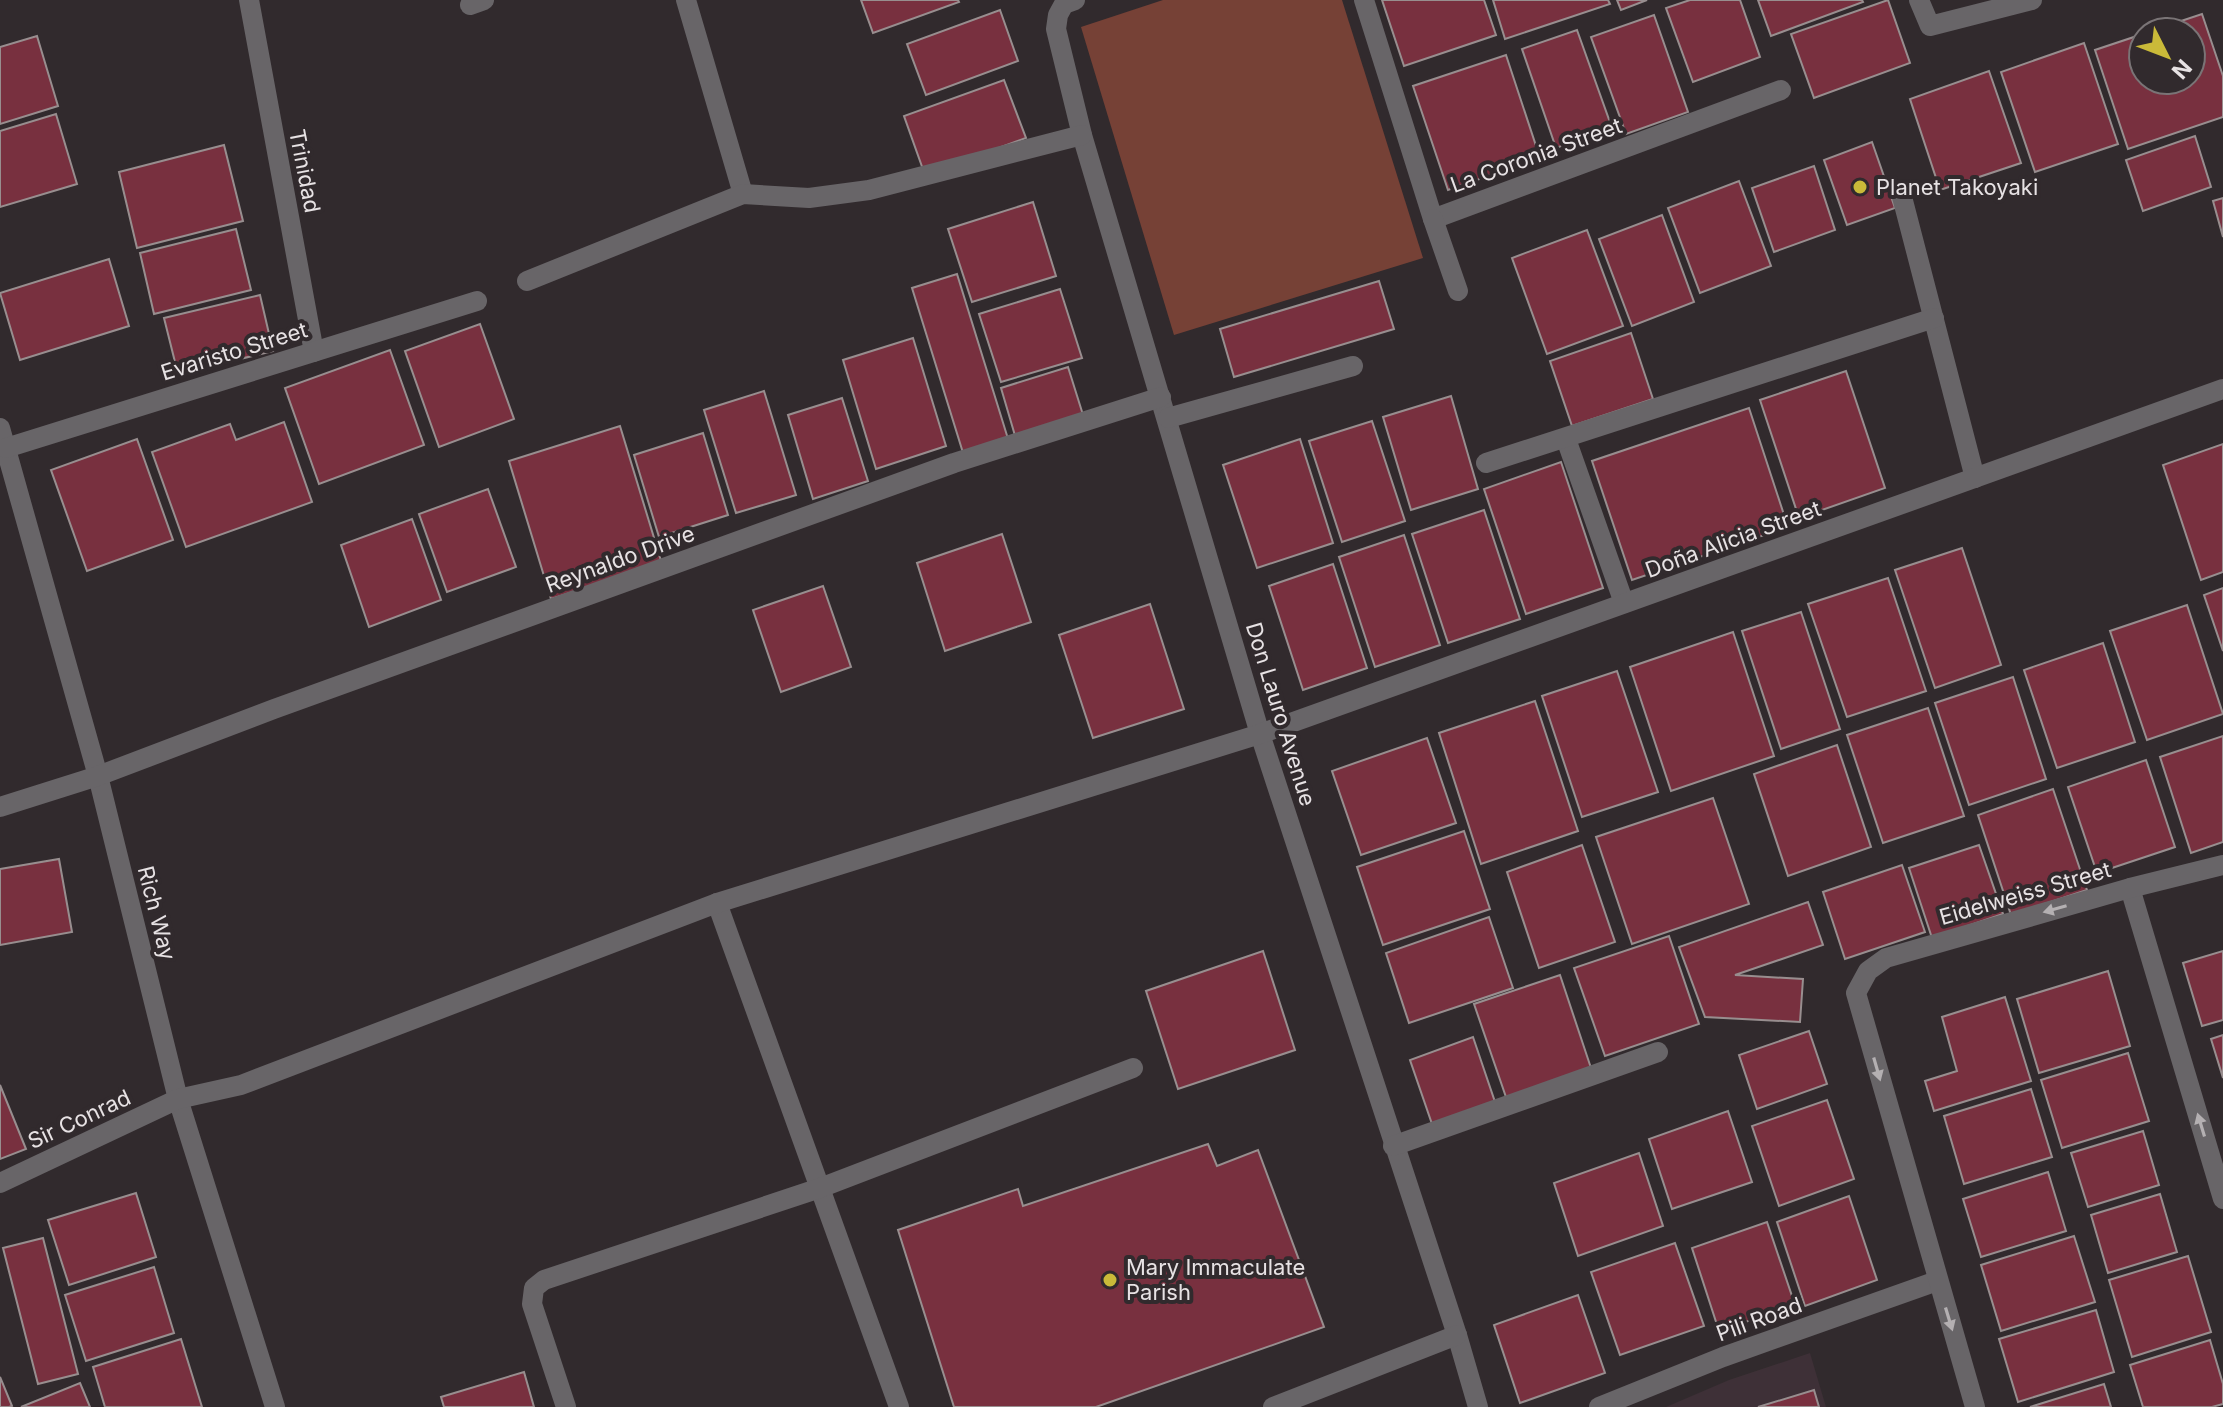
<svg xmlns="http://www.w3.org/2000/svg" width="2223" height="1407" font-family="Inter,sans-serif">
<rect width="100%" height="100%" fill="#312a2d"/>
<path fill="#3e3037" d="M 1810,1353 L 1826,1407 L 1666,1407 L 1729,1380 Z"/>
<path fill="#764136" d="M 1163,0 L 1342,0 L 1423,258 L 1174,335 L 1081,27 Z"/>
<g fill="#78303f" stroke="#988e8f" stroke-width="2">
<path d="M 861,0 L 958,0 L 959,2 L 873,33 Z"/>
<path d="M 1382,0 L 1484,0 L 1496,35 L 1404,66 Z"/>
<path d="M 1493,0 L 1608,0 L 1610,4 L 1505,39 Z"/>
<path d="M 1617,0 L 1647,0 L 1621,10 Z"/>
<path d="M 1690,0 L 1740,0 L 1760,57 L 1693,82 L 1666,8 Z"/>
<path d="M 1758,0 L 1862,0 L 1863,2 L 1771,36 Z"/>
<path d="M 1888,0 L 1910,63 L 1814,98 L 1791,34 Z"/>
<path d="M 1000,10 L 1018,61 L 926,95 L 907,44 Z"/>
<path d="M 2202,14 L 2223,76 L 2223,117 L 2128,149 L 2095,50 L 2143,34 L 2143,80 L 2191,80 L 2191,32 L 2148,32 Z"/>
<path d="M 1654,15 L 1688,112 L 1626,134 L 1591,37 Z"/>
<path d="M 1577,30 L 1612,128 L 1556,148 L 1522,49 Z"/>
<path d="M 37,36 L 58,106 L 0,124 L 0,47 Z"/>
<path d="M 2084,43 L 2118,144 L 2035,172 L 2001,72 Z"/>
<path d="M 1506,55 L 1540,158 L 1448,190 L 1413,86 Z"/>
<path d="M 1989,71 L 2021,163 L 1940,190 L 1910,99 Z"/>
<path d="M 1004,80 L 1026,138 L 925,175 L 904,116 Z"/>
<path d="M 56,114 L 77,184 L 0,207 L 0,131 Z"/>
<path d="M 2195,136 L 2211,187 L 2143,211 L 2126,160 Z"/>
<path d="M 1872,142 L 1895,208 L 1847,225 L 1824,160 Z"/>
<path d="M 224,145 L 243,221 L 137,248 L 119,172 Z"/>
<path d="M 1814,166 L 1835,230 L 1774,252 L 1752,188 Z"/>
<path d="M 1739,181 L 1771,266 L 1700,293 L 1668,208 Z"/>
<path d="M 2223,198 L 2223,237 L 2213,201 Z"/>
<path d="M 1033,202 L 1056,276 L 972,302 L 948,229 Z"/>
<path d="M 1662,215 L 1694,302 L 1632,326 L 1599,239 Z"/>
<path d="M 236,229 L 251,290 L 154,314 L 140,253 Z"/>
<path d="M 1587,230 L 1623,326 L 1547,354 L 1512,258 Z"/>
<path d="M 109,259 L 129,326 L 20,360 L 0,293 Z"/>
<path d="M 957,274 L 1009,442 L 964,456 L 912,288 Z"/>
<path d="M 1379,281 L 1394,329 L 1234,377 L 1220,329 Z"/>
<path d="M 1060,289 L 1082,358 L 1001,382 L 979,314 Z"/>
<path d="M 260,295 L 273,351 L 178,374 L 164,318 Z"/>
<path d="M 480,324 L 514,419 L 439,447 L 405,351 Z"/>
<path d="M 1631,333 L 1653,399 L 1572,426 L 1550,361 Z"/>
<path d="M 913,338 L 946,446 L 876,469 L 843,360 Z"/>
<path d="M 390,350 L 424,445 L 319,484 L 285,388 Z"/>
<path d="M 1068,367 L 1084,418 L 1016,439 L 1001,388 Z"/>
<path d="M 1846,371 L 1885,488 L 1799,518 L 1760,400 Z"/>
<path d="M 764,391 L 796,495 L 736,513 L 704,410 Z"/>
<path d="M 1451,396 L 1478,489 L 1411,510 L 1383,417 Z"/>
<path d="M 842,398 L 868,481 L 813,499 L 788,415 Z"/>
<path d="M 1749,408 L 1788,527 L 1632,580 L 1592,461 Z"/>
<path d="M 1372,421 L 1405,521 L 1342,542 L 1309,441 Z"/>
<path d="M 284,422 L 312,502 L 186,547 L 152,452 L 230,424 L 236,440 Z"/>
<path d="M 620,426 L 662,564 L 551,599 L 509,461 Z"/>
<path d="M 703,433 L 728,515 L 659,537 L 634,455 Z"/>
<path d="M 137,439 L 173,540 L 87,571 L 51,470 Z"/>
<path d="M 1300,439 L 1333,543 L 1257,568 L 1223,465 Z"/>
<path d="M 2223,444 L 2223,572 L 2201,580 L 2163,465 Z"/>
<path d="M 1561,462 L 1603,588 L 1526,614 L 1484,489 Z"/>
<path d="M 488,489 L 516,567 L 447,592 L 419,514 Z"/>
<path d="M 1484,510 L 1520,619 L 1448,643 L 1412,534 Z"/>
<path d="M 412,519 L 441,600 L 369,627 L 341,545 Z"/>
<path d="M 1002,534 L 1031,622 L 945,651 L 917,563 Z"/>
<path d="M 1404,535 L 1440,645 L 1375,667 L 1339,557 Z"/>
<path d="M 1962,548 L 2001,665 L 1935,688 L 1895,570 Z"/>
<path d="M 1333,564 L 1367,668 L 1303,690 L 1269,586 Z"/>
<path d="M 1888,578 L 1926,691 L 1847,717 L 1808,604 Z"/>
<path d="M 823,586 L 851,667 L 781,692 L 753,610 Z"/>
<path d="M 2223,588 L 2223,651 L 2204,595 Z"/>
<path d="M 1150,604 L 1184,709 L 1093,738 L 1059,635 Z"/>
<path d="M 2187,605 L 2223,714 L 2147,740 L 2110,631 Z"/>
<path d="M 1801,612 L 1840,729 L 1781,749 L 1742,631 Z"/>
<path d="M 1733,632 L 1774,756 L 1671,791 L 1630,667 Z"/>
<path d="M 2103,643 L 2135,742 L 2057,768 L 2024,670 Z"/>
<path d="M 1617,671 L 1658,792 L 1582,817 L 1542,696 Z"/>
<path d="M 2013,677 L 2046,779 L 1969,805 L 1935,703 Z"/>
<path d="M 1535,701 L 1578,831 L 1481,864 L 1439,733 Z"/>
<path d="M 1928,708 L 1964,816 L 1883,843 L 1847,735 Z"/>
<path d="M 2223,736 L 2223,842 L 2191,853 L 2160,757 Z"/>
<path d="M 1427,738 L 1456,823 L 1361,855 L 1332,771 Z"/>
<path d="M 1837,745 L 1871,847 L 1788,876 L 1754,774 Z"/>
<path d="M 2146,760 L 2175,847 L 2097,873 L 2068,787 Z"/>
<path d="M 2053,789 L 2087,890 L 2011,915 L 1978,815 Z"/>
<path d="M 1713,798 L 1749,904 L 1632,944 L 1596,837 Z"/>
<path d="M 1464,831 L 1490,909 L 1383,945 L 1357,867 Z"/>
<path d="M 1582,845 L 1615,942 L 1539,968 L 1507,872 Z"/>
<path d="M 1979,845 L 2003,914 L 1932,938 L 1909,868 Z"/>
<path d="M 59,859 L 72,932 L 0,945 L 0,869 Z"/>
<path d="M 1902,865 L 1925,932 L 1845,959 L 1823,892 Z"/>
<path d="M 1808,902 L 1823,945 L 1735,975 L 1803,979 L 1800,1022 L 1705,1017 L 1679,947 Z"/>
<path d="M 1489,917 L 1513,988 L 1409,1023 L 1386,953 Z"/>
<path d="M 1669,936 L 1699,1024 L 1605,1056 L 1574,968 Z"/>
<path d="M 1263,951 L 1295,1050 L 1178,1089 L 1146,991 Z"/>
<path d="M 2223,951 L 2223,1020 L 2202,1026 L 2183,963 Z"/>
<path d="M 2108,971 L 2130,1046 L 2039,1073 L 2017,999 Z"/>
<path d="M 1560,975 L 1592,1071 L 1507,1100 L 1474,1004 Z"/>
<path d="M 2005,997 L 2031,1081 L 1934,1111 L 1925,1081 L 1957,1071 L 1942,1017 Z"/>
<path d="M 1809,1031 L 1827,1084 L 1757,1109 L 1739,1055 Z"/>
<path d="M 2223,1035 L 2223,1078 L 2211,1039 Z"/>
<path d="M 1473,1037 L 1495,1102 L 1432,1124 L 1410,1060 Z"/>
<path d="M 2128,1053 L 2149,1121 L 2062,1148 L 2041,1080 Z"/>
<path d="M 0,1085 L 26,1149 L 0,1159 Z"/>
<path d="M 2031,1089 L 2052,1157 L 1964,1184 L 1944,1116 Z"/>
<path d="M 1827,1100 L 1854,1179 L 1779,1206 L 1752,1126 Z"/>
<path d="M 1728,1111 L 1752,1182 L 1672,1209 L 1649,1139 Z"/>
<path d="M 2143,1131 L 2159,1185 L 2088,1207 L 2071,1153 Z"/>
<path d="M 1208,1144 L 1217,1166 L 1258,1150 L 1324,1327 L 1096,1407 L 954,1407 L 898,1230 L 1018,1189 L 1023,1206 Z"/>
<path d="M 1639,1153 L 1663,1226 L 1578,1256 L 1554,1183 Z"/>
<path d="M 2048,1172 L 2066,1231 L 1981,1257 L 1963,1199 Z"/>
<path d="M 136,1193 L 156,1257 L 69,1285 L 48,1220 Z"/>
<path d="M 2160,1194 L 2177,1252 L 2108,1273 L 2091,1215 Z"/>
<path d="M 1849,1196 L 1877,1280 L 1805,1306 L 1777,1222 Z"/>
<path d="M 1767,1222 L 1795,1305 L 1719,1331 L 1692,1248 Z"/>
<path d="M 2074,1236 L 2095,1302 L 2001,1331 L 1981,1265 Z"/>
<path d="M 43,1238 L 78,1374 L 38,1384 L 3,1248 Z"/>
<path d="M 1675,1243 L 1704,1326 L 1620,1355 L 1591,1272 Z"/>
<path d="M 2188,1256 L 2211,1332 L 2132,1357 L 2109,1280 Z"/>
<path d="M 154,1267 L 174,1333 L 86,1361 L 65,1295 Z"/>
<path d="M 1578,1295 L 1605,1373 L 1520,1403 L 1494,1325 Z"/>
<path d="M 2096,1310 L 2114,1372 L 2018,1402 L 1999,1339 Z"/>
<path d="M 181,1339 L 202,1407 L 105,1407 L 93,1367 Z"/>
<path d="M 2210,1340 L 2223,1384 L 2223,1404 L 2212,1407 L 2143,1407 L 2130,1365 Z"/>
<path d="M 524,1372 L 534,1407 L 444,1407 L 441,1397 Z"/>
<path d="M 0,1377 L 12,1406 L 9,1407 L 0,1407 Z"/>
<path d="M 80,1383 L 90,1407 L 21,1407 Z"/>
<path d="M 2104,1384 L 2111,1407 L 2030,1407 Z"/>
<path d="M 1814,1390 L 1819,1407 L 1758,1407 Z"/>
</g>
<g fill="none" stroke-linecap="round" stroke-linejoin="round">
<g stroke="#686568" stroke-width="20">
<path d="M 249,0 L 314,352"/>
<path d="M 686,0 L 743,194"/>
<path d="M 1075,0 L 1064,4 L 1058,15 L 1056,29 L 1082,135 L 1260,734 L 1457,1335 L 1478,1407"/>
<path d="M 1364,0 L 1433,219 L 1781,90"/>
<path d="M 1919,0 L 1930,26 L 2032,0"/>
<path d="M 470,5 L 484,0"/>
<path d="M 1901,193 L 1975,478"/>
<path d="M 1433,219 L 1458,291"/>
<path d="M 527,281 L 743,194 L 809,198 L 869,190 L 1082,135"/>
<path d="M 1168,418 L 1353,366"/>
<path d="M 0,428 L 98,776 L 178,1099 L 275,1407"/>
<path d="M 1566,439 L 1624,603"/>
<path d="M 6,448 L 477,301"/>
<path d="M 1486,463 L 1934,318"/>
<path d="M 0,807 L 98,776 L 274,709 L 954,463 L 1161,397"/>
<path d="M 2130,888 L 2223,1199"/>
<path d="M 717,903 L 899,1407"/>
<path d="M 1393,1146 L 1658,1052"/>
<path d="M 0,1183 L 178,1099 L 241,1085 L 717,903 L 1260,734 L 2223,389"/>
<path d="M 566,1407 L 532,1304 L 534,1288 L 544,1280 L 820,1188 L 1133,1068"/>
<path d="M 1273,1407 L 1457,1335"/>
<path d="M 1599,1407 L 1723,1357 L 1937,1281"/>
<path d="M 1975,1407 L 1856,993 L 1868,971 L 1886,958 L 2130,888 L 2223,865"/>
</g>
</g>
<defs><path id="oneway-solid" d="M-6-.8H1V-3.2L6.5 0L1 3.2V.8H-6Z" transform="scale(2)"/></defs>
<g fill="#b4b0b2">
<use href="#oneway-solid" transform="translate(2055 909) rotate(164)"/>
<use href="#oneway-solid" transform="translate(1877 1069) rotate(74)"/>
<use href="#oneway-solid" transform="translate(2201 1125) rotate(-107)"/>
<use href="#oneway-solid" transform="translate(1949 1319) rotate(73)"/>
</g>
<g fill="#caba39" stroke="#312a2d" stroke-width="3">
<circle cx="1860" cy="187" r="8"/>
<circle cx="1110" cy="1280" r="8"/>
</g>
<g text-anchor="middle" stroke-width="8" stroke-linejoin="round" paint-order="stroke">
<g font-size="22" fill="#e7e2e4" stroke="#312a2d">
<text transform="translate(1536 155) rotate(-20)" y="8">La Coronia Street</text>
<text transform="translate(305 171) rotate(79)" y="8">Trinidad</text>
<text transform="translate(234 351) rotate(-17)" y="8">Evaristo Street</text>
<text transform="translate(1733 539) rotate(-20)" y="8">Doña Alicia Street</text>
<text transform="translate(620 559) rotate(-20)" y="8">Reynaldo Drive</text>
<text transform="translate(1281 714) rotate(73)" y="8">Don Lauro Avenue</text>
<text transform="translate(2025 893) rotate(-16)" y="8">Eidelweiss Street</text>
<text transform="translate(157 913) rotate(76)" y="8">Rich Way</text>
<text transform="translate(79 1119) rotate(-25)" y="8">Sir Conrad</text>
<text transform="translate(1759 1319) rotate(-20)" y="8">Pili Road</text>
</g>
<g font-size="22" fill="#e7e2e4" stroke="#312a2d" text-anchor="start">
<text x="1876" y="195">Planet Takoyaki</text>
<text x="1126" y="1275">Mary Immaculate<tspan x="1126" dy="25">Parish</tspan></text>
</g>
</g>
<g transform="translate(2167 56) rotate(132)"><circle r="38" fill="#312a2d" stroke="#7a7476" stroke-width="2"/>
<path d="M0-6L14 30L0 20L-14 30Z" fill="#caba39"/>
<text y="-12" font-size="22" font-weight="bold" text-anchor="middle" fill="#e7e2e4">N</text>
</g>
</svg>
